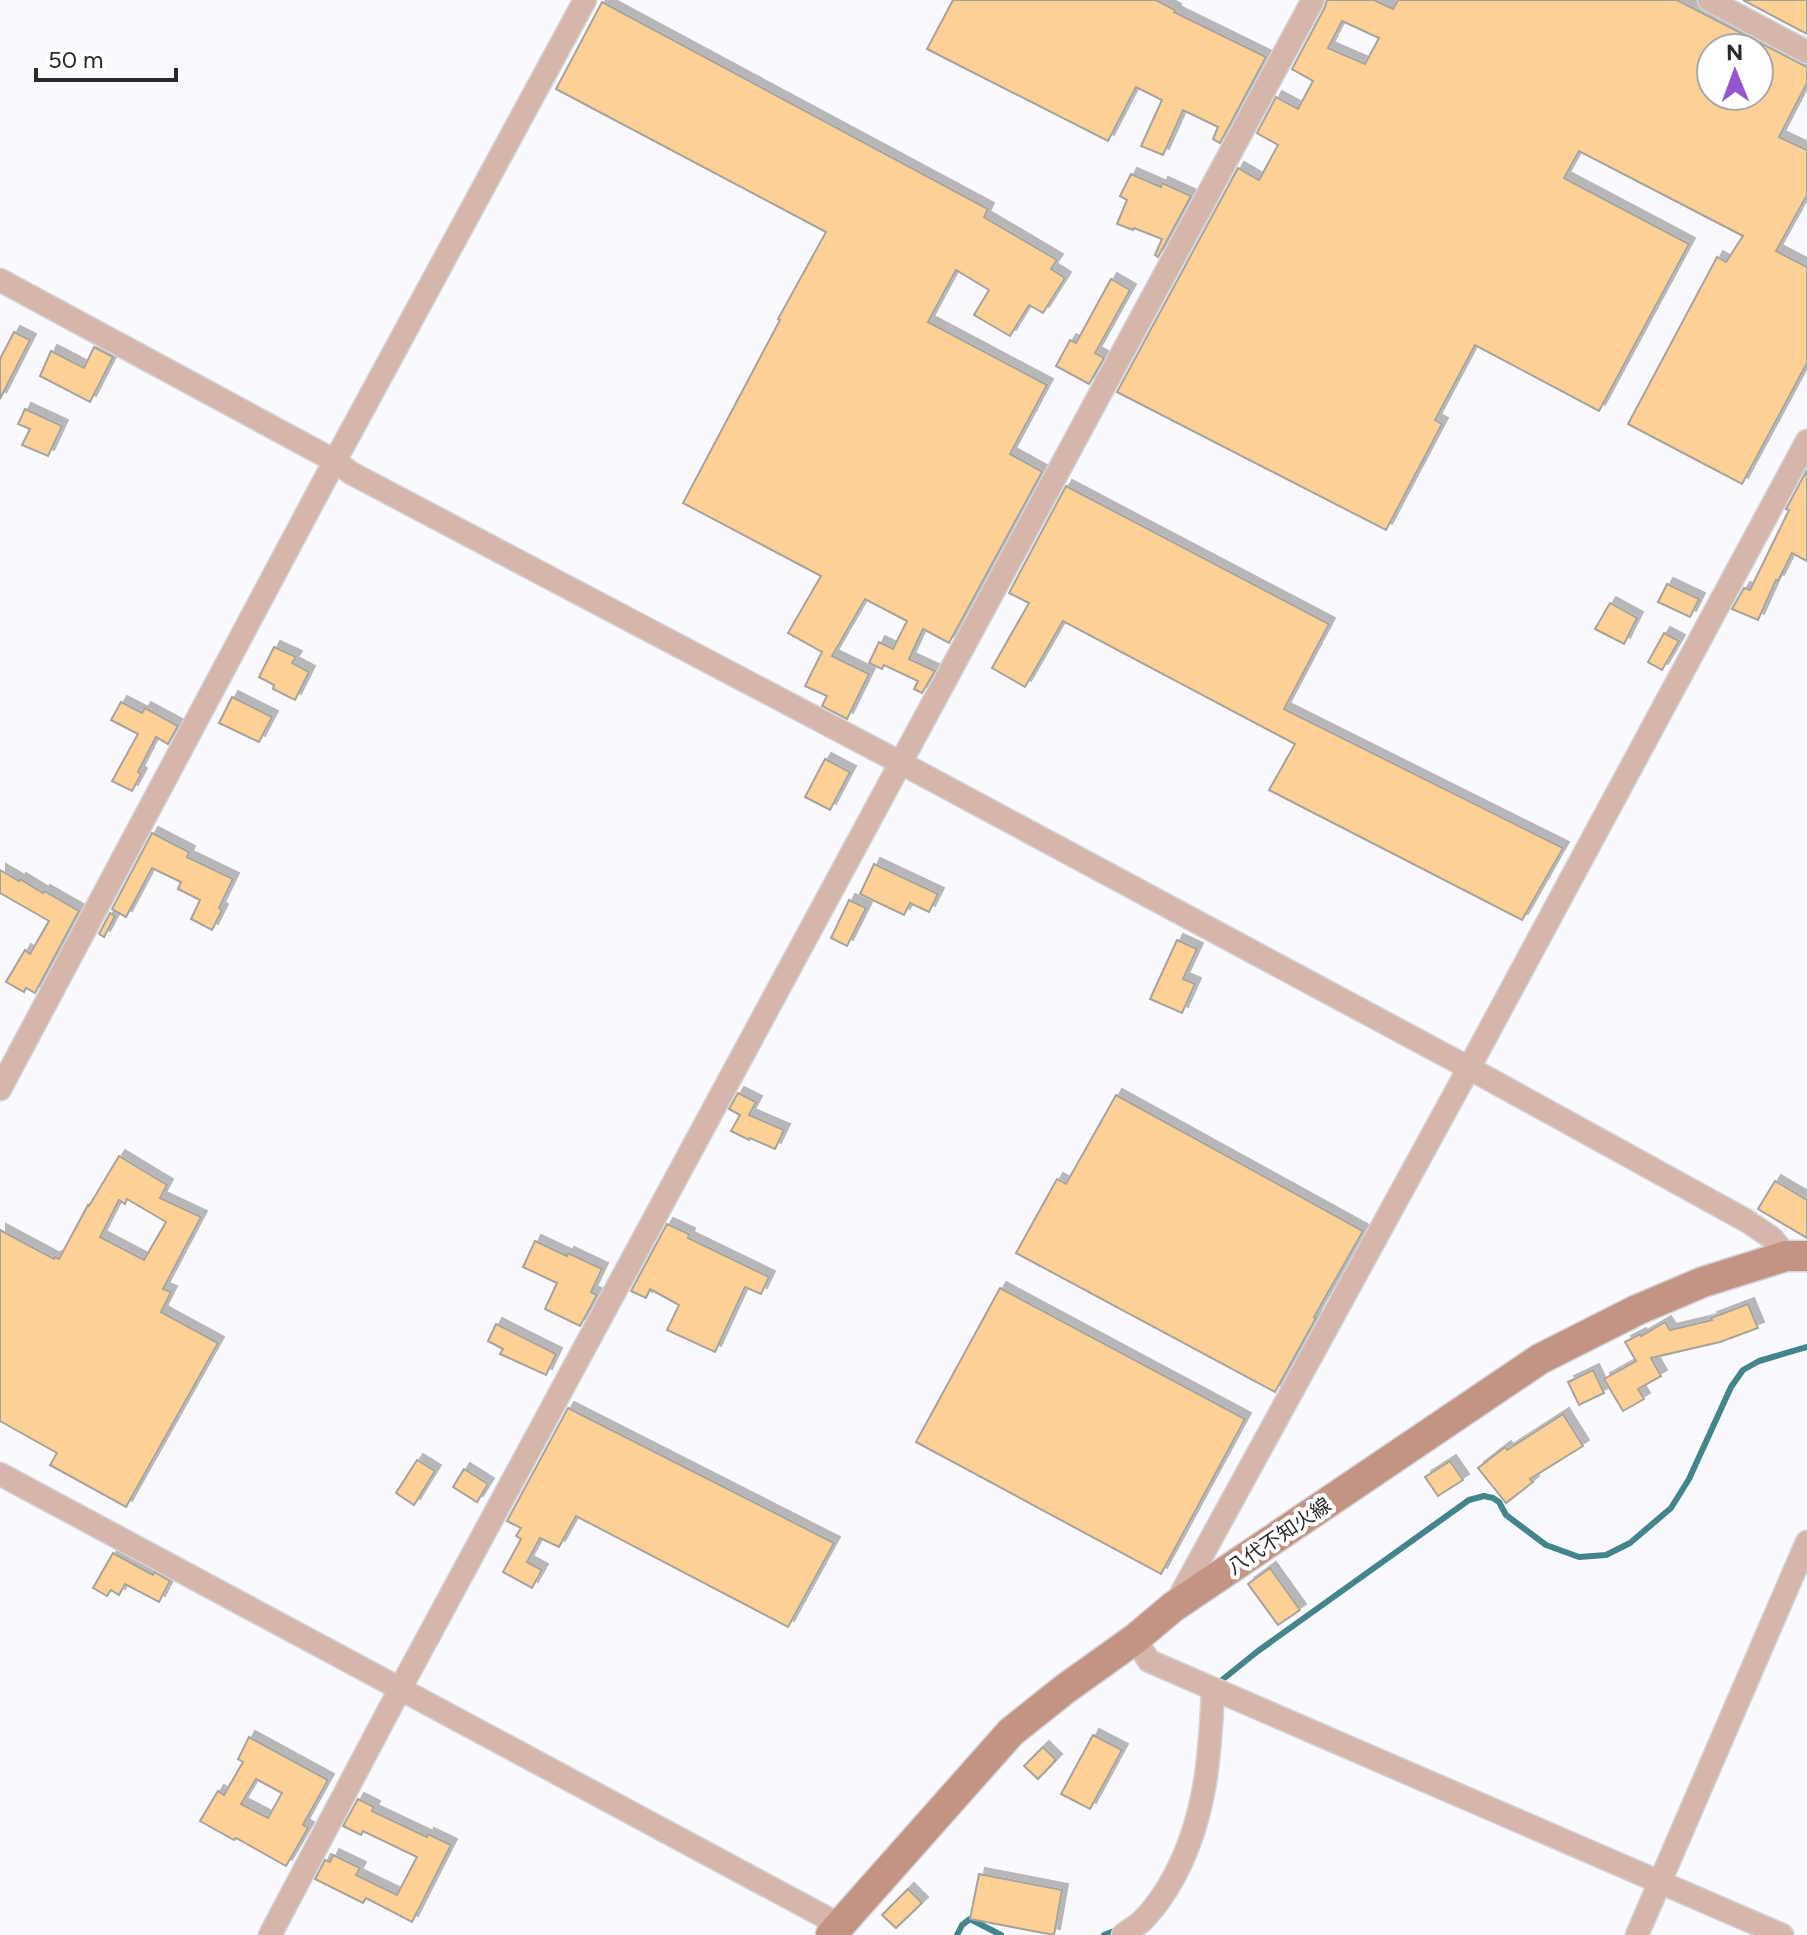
<svg xmlns="http://www.w3.org/2000/svg" width="1807" height="1935" font-family="Figtree,'Noto Sans JP',sans-serif">
<defs>
<filter id="shadow"><feDropShadow dx="6" dy="-6" stdDeviation="0" flood-color="#0004"/></filter>
</defs>
<rect width="100%" height="100%" fill="#fafafe"/>
<g fill="none" stroke-linecap="round" stroke-linejoin="round">
<g stroke="#42858a" stroke-width="6">
<path d="M 1217,1684 L 1258,1651 L 1469,1500 L 1484,1496 L 1493,1498 L 1499,1502 L 1506,1515 L 1546,1545 L 1579,1557 L 1606,1555 L 1630,1543 L 1671,1508 L 1689,1479 L 1731,1387 L 1743,1370 L 1759,1361 L 1807,1347"/>
<path d="M 957,1935 L 962,1925 L 970,1919 L 1001,1935"/>
<path d="M 1104,1935 L 1119,1929"/>
</g>
</g>
<g fill="#fdd195" stroke="#a6a39e" stroke-width="2" fill-rule="evenodd" filter="url(#shadow)">
<path d="M 953,0 L 1156,0 L 1175,10 L 1174,12 L 1266,57 L 1220,143 L 1213,139 L 1218,127 L 1183,110 L 1163,155 L 1141,146 L 1162,100 L 1136,87 L 1108,141 L 927,49 Z"/>
<path d="M 1327,0 L 1374,0 L 1393,9 L 1398,0 L 1677,0 L 1807,67 L 1807,83 L 1779,137 L 1807,150 L 1807,195 L 1776,251 L 1807,267 L 1807,363 L 1742,484 L 1628,424 L 1717,257 L 1726,262 L 1743,236 L 1579,151 L 1564,178 L 1689,244 L 1599,411 L 1475,345 L 1435,420 L 1442,424 L 1386,530 L 1117,392 L 1238,168 L 1259,180 L 1278,145 L 1257,133 L 1276,97 L 1298,109 L 1313,81 L 1292,69 L 1325,7 ZM 1342,21 L 1379,38 L 1365,64 L 1328,48 ZM 1711,48 L 1759,48 L 1759,96 L 1711,96 Z"/>
<path d="M 1743,0 L 1807,0 L 1807,34 Z"/>
<path d="M 602,2 L 988,209 L 984,217 L 1057,260 L 1051,269 L 1065,278 L 1043,313 L 1029,305 L 1010,336 L 974,315 L 989,290 L 956,270 L 928,322 L 1047,385 L 1010,454 L 1041,471 L 1042,472 L 949,643 L 923,629 L 909,659 L 935,671 L 922,693 L 914,689 L 918,681 L 884,665 L 882,669 L 869,663 L 879,642 L 893,649 L 907,621 L 865,599 L 832,656 L 869,674 L 847,719 L 822,706 L 827,696 L 805,686 L 822,652 L 788,633 L 821,576 L 683,503 L 780,320 L 778,319 L 826,232 L 556,89 Z"/>
<path d="M 1131,174 L 1161,187 L 1162,183 L 1191,196 L 1158,257 L 1155,255 L 1162,239 L 1134,228 L 1133,230 L 1117,224 L 1127,200 L 1120,196 Z"/>
<path d="M 1111,279 L 1130,290 L 1095,353 L 1104,358 L 1089,384 L 1056,366 L 1070,340 L 1076,343 Z"/>
<path d="M 14,332 L 30,340 L 0,399 L 0,359 Z"/>
<path d="M 94,347 L 113,357 L 90,402 L 40,376 L 51,351 L 84,368 Z"/>
<path d="M 25,409 L 62,426 L 48,456 L 22,445 L 30,429 L 18,424 Z"/>
<path d="M 1807,470 L 1807,561 L 1792,553 L 1778,581 L 1776,580 L 1758,620 L 1732,609 L 1744,588 L 1750,590 L 1789,510 L 1786,509 Z"/>
<path d="M 1066,486 L 1329,624 L 1284,709 L 1563,848 L 1522,920 L 1269,790 L 1295,744 L 1063,621 L 1025,687 L 992,668 L 1029,603 L 1009,593 Z"/>
<path d="M 1667,584 L 1699,599 L 1690,617 L 1658,602 Z"/>
<path d="M 1610,603 L 1637,618 L 1624,644 L 1595,629 Z"/>
<path d="M 1664,633 L 1679,641 L 1662,670 L 1648,662 Z"/>
<path d="M 274,647 L 296,657 L 292,663 L 309,672 L 295,700 L 273,689 L 274,685 L 259,677 Z"/>
<path d="M 232,697 L 272,717 L 259,742 L 219,723 Z"/>
<path d="M 121,702 L 142,713 L 145,708 L 178,726 L 168,744 L 156,737 L 138,772 L 141,774 L 132,791 L 112,781 L 138,734 L 111,720 Z"/>
<path d="M 825,759 L 850,772 L 830,810 L 805,797 Z"/>
<path d="M 152,833 L 189,852 L 187,857 L 233,879 L 219,908 L 222,910 L 212,930 L 191,919 L 200,900 L 178,889 L 181,882 L 152,868 L 126,917 L 112,909 Z"/>
<path d="M 874,864 L 938,894 L 929,912 L 910,903 L 904,915 L 860,894 Z"/>
<path d="M 0,870 L 19,881 L 20,879 L 43,893 L 44,891 L 79,911 L 35,993 L 26,988 L 24,992 L 6,982 L 25,950 L 30,954 L 49,921 L 0,893 Z"/>
<path d="M 849,900 L 866,908 L 847,946 L 831,938 Z"/>
<path d="M 110,913 L 115,916 L 104,937 L 99,934 Z"/>
<path d="M 1177,940 L 1197,949 L 1183,979 L 1195,984 L 1182,1013 L 1150,999 Z"/>
<path d="M 738,1093 L 756,1102 L 749,1115 L 784,1130 L 775,1149 L 750,1138 L 749,1140 L 731,1131 L 740,1115 L 729,1109 Z"/>
<path d="M 1116,1095 L 1363,1231 L 1314,1317 L 1316,1318 L 1275,1392 L 1016,1253 L 1057,1179 L 1066,1184 Z"/>
<path d="M 119,1156 L 167,1185 L 160,1198 L 201,1217 L 163,1289 L 171,1292 L 161,1312 L 218,1343 L 126,1507 L 50,1465 L 57,1453 L 0,1421 L 0,1230 L 54,1259 L 55,1257 L 59,1259 L 88,1205 L 89,1206 ZM 127,1199 L 166,1222 L 144,1260 L 100,1237 L 119,1200 L 125,1204 Z"/>
<path d="M 1775,1181 L 1807,1200 L 1807,1238 L 1758,1209 Z"/>
<path d="M 667,1224 L 689,1234 L 688,1238 L 769,1277 L 761,1294 L 745,1287 L 715,1352 L 667,1330 L 679,1305 L 650,1289 L 646,1298 L 631,1291 Z"/>
<path d="M 535,1241 L 567,1256 L 568,1253 L 602,1269 L 591,1292 L 597,1295 L 580,1326 L 545,1309 L 557,1283 L 523,1267 Z"/>
<path d="M 1000,1288 L 1245,1419 L 1161,1574 L 916,1442 Z"/>
<path d="M 1748,1304 L 1758,1328 L 1720,1342 L 1651,1358 L 1661,1376 L 1638,1389 L 1644,1399 L 1623,1411 L 1604,1379 L 1636,1361 L 1625,1342 L 1640,1334 L 1641,1336 L 1665,1322 L 1670,1330 L 1712,1320 L 1711,1318 Z"/>
<path d="M 496,1324 L 556,1354 L 546,1375 L 500,1354 L 503,1349 L 488,1341 Z"/>
<path d="M 1593,1370 L 1604,1393 L 1579,1405 L 1568,1382 Z"/>
<path d="M 568,1408 L 834,1543 L 788,1627 L 576,1516 L 559,1547 L 540,1538 L 527,1562 L 542,1570 L 532,1588 L 503,1572 L 521,1539 L 516,1536 L 521,1528 L 507,1521 Z"/>
<path d="M 1563,1414 L 1583,1446 L 1530,1479 L 1533,1482 L 1506,1503 L 1478,1468 L 1505,1447 L 1507,1450 Z"/>
<path d="M 417,1460 L 435,1471 L 414,1505 L 396,1493 Z"/>
<path d="M 1450,1461 L 1463,1480 L 1438,1496 L 1425,1477 Z"/>
<path d="M 464,1469 L 488,1484 L 477,1502 L 453,1487 Z"/>
<path d="M 113,1553 L 153,1575 L 154,1572 L 170,1581 L 159,1602 L 125,1584 L 119,1595 L 111,1590 L 107,1596 L 93,1588 Z"/>
<path d="M 1270,1568 L 1300,1610 L 1278,1625 L 1248,1584 Z"/>
<path d="M 1093,1735 L 1122,1750 L 1090,1809 L 1061,1794 Z"/>
<path d="M 249,1737 L 328,1780 L 303,1825 L 308,1828 L 286,1866 L 236,1838 L 234,1840 L 200,1821 L 218,1791 L 224,1795 L 243,1762 L 238,1759 ZM 256,1779 L 282,1793 L 268,1818 L 241,1804 Z"/>
<path d="M 1043,1747 L 1056,1760 L 1038,1779 L 1024,1766 Z"/>
<path d="M 358,1799 L 374,1807 L 372,1811 L 427,1837 L 428,1834 L 451,1845 L 412,1922 L 366,1898 L 363,1903 L 315,1879 L 325,1860 L 330,1862 L 333,1855 L 360,1868 L 356,1875 L 397,1895 L 417,1857 L 363,1831 L 361,1835 L 343,1826 Z"/>
<path d="M 979,1874 L 1062,1890 L 1054,1935 L 970,1919 Z"/>
<path d="M 908,1889 L 922,1903 L 896,1928 L 882,1915 Z"/>
</g>
<g fill="none" stroke-linecap="round" stroke-linejoin="round">
<defs>
<g id="minor">
<path d="M 1709,0 L 1807,52"/>
<path d="M 0,280 L 335,461 L 351,473 L 901,763 L 1469,1068 L 1747,1221 L 1772,1238 L 1786,1256"/>
<path d="M 0,1089 L 323,483 L 585,0"/>
<path d="M 0,1474 L 840,1925"/>
<path d="M 1176,1603 L 1469,1068 L 1807,441"/>
<path d="M 1135,1639 L 1149,1661 L 1782,1935"/>
<path d="M 270,1935 L 400,1689 L 1313,0"/>
<path d="M 1123,1935 C 1129,1930 1137,1926 1143,1920 C 1156,1907 1166,1892 1175,1875 C 1206,1816 1210,1756 1213,1690"/>
<path d="M 1637,1935 L 1807,1542"/>
</g>
<path id="secondary" d="M 831,1935 L 1011,1732 L 1065,1689 L 1135,1639 L 1173,1607 L 1540,1359 L 1637,1310 L 1703,1282 L 1786,1256 L 1807,1256"/>
</defs>
<use href="#minor" stroke="#d4d4d8" stroke-width="25"/>
<use href="#secondary" stroke="#d4d4d8" stroke-width="33"/>
<use href="#minor" stroke="#d6b6ab" stroke-width="22"/>
<use href="#secondary" stroke="#c39484" stroke-width="30"/>
</g>
<g text-anchor="middle" stroke-width="8" stroke-linejoin="round" paint-order="stroke">
<g font-size="20" fill="#29292b" stroke="#fff">
<text transform="translate(1279 1536) rotate(-34)" y="7">八代不知火線</text>
</g>
</g>
<g transform="translate(1735 72) rotate(359)"><circle r="38" fill="#ffffff" stroke="#a9a9aa" stroke-width="2"/>
<path d="M0-6L14 30L0 20L-14 30Z" fill="#9356cc"/>
<text y="-12" font-size="22" font-weight="bold" text-anchor="middle" fill="#29292b">N</text>
</g>
<path d="M36 68v12h140v-12" fill="none" stroke="#29292b" stroke-width="4"/>
<text x="48" y="68" font-size="24" fill="#29292b" stroke="#ffffff" stroke-width="6" paint-order="stroke">50 m</text>
</svg>
